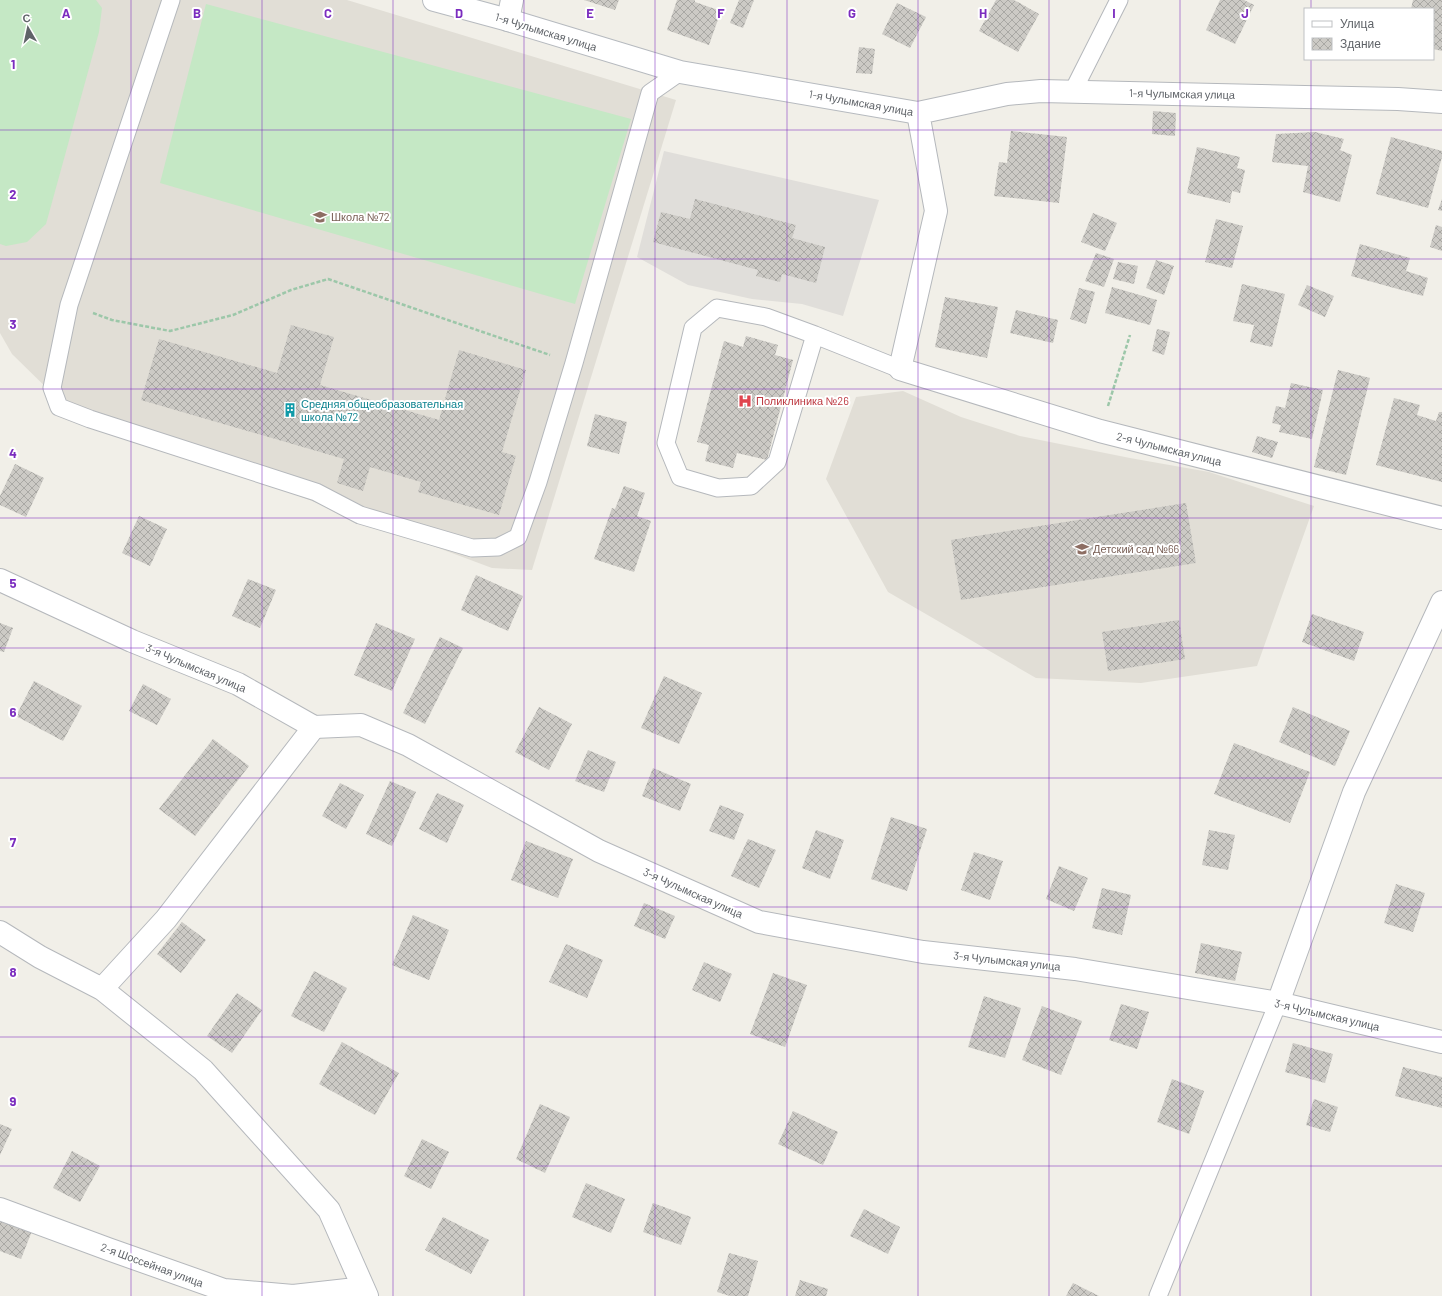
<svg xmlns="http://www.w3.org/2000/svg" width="1442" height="1296" font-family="Barlow,sans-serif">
<defs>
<pattern id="building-cross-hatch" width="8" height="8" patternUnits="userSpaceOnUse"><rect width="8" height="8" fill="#cccac5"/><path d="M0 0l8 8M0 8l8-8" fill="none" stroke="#a9a8a4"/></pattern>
</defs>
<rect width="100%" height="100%" fill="#f1efe8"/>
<path fill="#e0deda" d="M 664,151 L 879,200 L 843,316 L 802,304 L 752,299 L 688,285 L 637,257 Z"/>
<g fill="#e1ded6">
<path d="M 0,0 L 347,0 L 676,100 L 532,570 L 492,568 L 103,423 L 63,404 L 12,354 L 0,333 Z"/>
<path d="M 903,391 L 961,417 L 1020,436 L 1130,458 L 1209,472 L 1314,506 L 1257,666 L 1141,683 L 1036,678 L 888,592 L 826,479 L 856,397 Z"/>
</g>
<g fill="#c5e8c5">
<path d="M 0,0 L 96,0 L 102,8 L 99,32 L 46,224 L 27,242 L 6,246 L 0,244 Z"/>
<path d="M 206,4 L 631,119 L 575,304 L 160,183 Z"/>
</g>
<g fill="url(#building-cross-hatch)">
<path d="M 584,0 L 619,0 L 615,10 Z"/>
<path d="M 677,0 L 695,0 L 695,2 L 721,11 L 709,45 L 667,30 Z"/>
<path d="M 739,0 L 754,0 L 743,28 L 730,23 Z"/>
<path d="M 996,0 L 1014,0 L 1039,14 L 1018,52 L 979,31 Z"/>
<path d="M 1220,0 L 1244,0 L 1254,5 L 1235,44 L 1206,30 Z"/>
<path d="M 1413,0 L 1442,0 L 1442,51 L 1433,49 L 1433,9 L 1411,9 Z"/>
<path d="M 897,3 L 926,17 L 910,48 L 882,34 Z"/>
<path d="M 859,47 L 875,49 L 872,74 L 856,73 Z"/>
<path d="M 1153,111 L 1176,113 L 1175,136 L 1152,134 Z"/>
<path d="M 1011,131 L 1067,137 L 1059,203 L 994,196 L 999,162 L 1007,163 Z"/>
<path d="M 1315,132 L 1344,139 L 1340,150 L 1352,155 L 1340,202 L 1303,192 L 1308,166 L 1272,162 L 1276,134 Z"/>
<path d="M 1391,137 L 1442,151 L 1442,157 L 1428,208 L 1376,194 Z"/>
<path d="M 1197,147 L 1240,157 L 1237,168 L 1245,170 L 1240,193 L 1232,191 L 1230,203 L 1187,193 Z"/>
<path d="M 695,199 L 796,225 L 792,238 L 825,247 L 816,283 L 782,274 L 780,282 L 756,276 L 758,270 L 653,242 L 661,212 L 690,219 Z"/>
<path d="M 1442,199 L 1442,211 L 1438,210 Z"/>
<path d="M 1093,213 L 1117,223 L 1105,251 L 1081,242 Z"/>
<path d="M 1216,219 L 1243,226 L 1232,268 L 1205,262 Z"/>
<path d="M 1436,225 L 1442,227 L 1442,251 L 1430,247 Z"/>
<path d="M 1360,244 L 1410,258 L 1406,271 L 1428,278 L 1423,296 L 1351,276 Z"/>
<path d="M 1096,253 L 1114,259 L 1104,287 L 1085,281 Z"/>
<path d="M 1156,260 L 1174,266 L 1164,295 L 1146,288 Z"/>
<path d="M 1118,262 L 1138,266 L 1134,284 L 1113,279 Z"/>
<path d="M 1242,284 L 1285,294 L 1272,347 L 1250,342 L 1254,325 L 1233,321 Z"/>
<path d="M 1307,285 L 1334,296 L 1325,317 L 1298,305 Z"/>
<path d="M 1112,287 L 1157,300 L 1150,325 L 1105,313 Z"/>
<path d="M 1079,288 L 1095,292 L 1086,324 L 1070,319 Z"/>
<path d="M 945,297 L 998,307 L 987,358 L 935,347 Z"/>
<path d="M 1016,310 L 1058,320 L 1053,343 L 1010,333 Z"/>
<path d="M 291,325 L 334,337 L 320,385 L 439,420 L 459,350 L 526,370 L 502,452 L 516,456 L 499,515 L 418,492 L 421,482 L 370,467 L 363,491 L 337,483 L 344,459 L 141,400 L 159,339 L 277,373 Z"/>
<path d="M 1157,329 L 1170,332 L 1164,355 L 1152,351 Z"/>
<path d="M 746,336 L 778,345 L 775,355 L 793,360 L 767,460 L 737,453 L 733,468 L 705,461 L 709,445 L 697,442 L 724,341 L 743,347 Z"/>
<path d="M 1338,370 L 1370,378 L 1346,475 L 1314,467 Z"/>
<path d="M 1291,383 L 1323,390 L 1312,439 L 1279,432 L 1281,425 L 1272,423 L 1276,406 L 1285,408 Z"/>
<path d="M 1394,398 L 1420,405 L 1417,415 L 1436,421 L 1439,412 L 1442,412 L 1442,482 L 1376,465 Z"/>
<path d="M 595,414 L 627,422 L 619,454 L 587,446 Z"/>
<path d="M 1257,436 L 1278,442 L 1272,458 L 1252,452 Z"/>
<path d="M 15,464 L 44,478 L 26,517 L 0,505 L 0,496 Z"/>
<path d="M 624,486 L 645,493 L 637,516 L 651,521 L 634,572 L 594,559 L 612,508 L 615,509 Z"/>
<path d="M 1186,503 L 1196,563 L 961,600 L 951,540 Z"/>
<path d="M 139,516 L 167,529 L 150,566 L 122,553 Z"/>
<path d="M 476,575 L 523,596 L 508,631 L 461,610 Z"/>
<path d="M 248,579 L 276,590 L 260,628 L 232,616 Z"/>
<path d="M 1312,614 L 1364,632 L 1354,661 L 1302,642 Z"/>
<path d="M 1179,620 L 1185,659 L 1108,671 L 1102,632 Z"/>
<path d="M 0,623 L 13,628 L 4,652 L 0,651 Z"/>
<path d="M 376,623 L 415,639 L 392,691 L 354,675 Z"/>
<path d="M 440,637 L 463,648 L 425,724 L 403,713 Z"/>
<path d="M 664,676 L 702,693 L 679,744 L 641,728 Z"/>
<path d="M 34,681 L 82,706 L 63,741 L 16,716 Z"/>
<path d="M 143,684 L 171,699 L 157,725 L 129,711 Z"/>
<path d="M 539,707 L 572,724 L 549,770 L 515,752 Z"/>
<path d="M 1293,707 L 1350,731 L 1335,766 L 1279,742 Z"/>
<path d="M 213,739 L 249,766 L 195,836 L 159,809 Z"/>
<path d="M 1234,743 L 1310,772 L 1290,823 L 1214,794 Z"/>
<path d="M 588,750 L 616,762 L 604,792 L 575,781 Z"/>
<path d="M 653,768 L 691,784 L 680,811 L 642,796 Z"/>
<path d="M 390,781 L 416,792 L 392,846 L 366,834 Z"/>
<path d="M 340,783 L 364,795 L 346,829 L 322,816 Z"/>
<path d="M 437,793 L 464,805 L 447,843 L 419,829 Z"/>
<path d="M 720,805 L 744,814 L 734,840 L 709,831 Z"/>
<path d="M 891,817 L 927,829 L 907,891 L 871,879 Z"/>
<path d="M 816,830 L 844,840 L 830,879 L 802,868 Z"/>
<path d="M 1209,830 L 1235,835 L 1228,870 L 1202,865 Z"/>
<path d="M 748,839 L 776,850 L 759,888 L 731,876 Z"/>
<path d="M 526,841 L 573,859 L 558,898 L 511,880 Z"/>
<path d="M 974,852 L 1003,861 L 990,900 L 961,890 Z"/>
<path d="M 1059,866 L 1088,878 L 1074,911 L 1046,899 Z"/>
<path d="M 1396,884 L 1425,893 L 1413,932 L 1384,923 Z"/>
<path d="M 1102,888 L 1131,895 L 1122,935 L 1092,928 Z"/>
<path d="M 644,903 L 675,916 L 665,939 L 634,926 Z"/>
<path d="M 413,915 L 449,930 L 429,980 L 392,965 Z"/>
<path d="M 182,922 L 206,940 L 181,973 L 157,954 Z"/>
<path d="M 1201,943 L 1242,952 L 1235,981 L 1195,973 Z"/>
<path d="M 566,944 L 603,960 L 587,998 L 549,982 Z"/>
<path d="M 704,962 L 732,974 L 720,1002 L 692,990 Z"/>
<path d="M 314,971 L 347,988 L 324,1032 L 291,1016 Z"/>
<path d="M 773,973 L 807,985 L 785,1047 L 750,1034 Z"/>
<path d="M 237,993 L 262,1010 L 232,1053 L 207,1036 Z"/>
<path d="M 984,996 L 1021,1008 L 1005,1058 L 968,1047 Z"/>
<path d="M 1121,1004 L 1149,1012 L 1137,1049 L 1109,1040 Z"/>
<path d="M 1042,1006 L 1082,1021 L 1061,1075 L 1022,1060 Z"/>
<path d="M 342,1042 L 399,1073 L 375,1115 L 319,1084 Z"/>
<path d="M 1293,1043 L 1333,1054 L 1325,1083 L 1285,1072 Z"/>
<path d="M 1403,1067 L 1442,1077 L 1442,1108 L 1395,1096 Z"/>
<path d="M 1172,1079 L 1204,1091 L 1189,1134 L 1157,1122 Z"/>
<path d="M 1314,1099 L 1338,1107 L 1330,1132 L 1306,1125 Z"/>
<path d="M 540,1104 L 570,1117 L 545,1173 L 516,1159 Z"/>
<path d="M 793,1111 L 838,1132 L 823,1165 L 778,1144 Z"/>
<path d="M 0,1124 L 12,1129 L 0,1155 Z"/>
<path d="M 422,1139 L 449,1152 L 431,1189 L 404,1176 Z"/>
<path d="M 72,1151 L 100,1166 L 80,1202 L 53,1188 Z"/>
<path d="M 586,1183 L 625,1199 L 611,1233 L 572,1217 Z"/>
<path d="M 653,1203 L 691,1217 L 681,1245 L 643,1232 Z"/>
<path d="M 864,1209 L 900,1227 L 888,1254 L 850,1236 Z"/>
<path d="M 443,1217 L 489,1240 L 471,1274 L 425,1250 Z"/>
<path d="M 0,1218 L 32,1231 L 21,1259 L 0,1251 Z"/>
<path d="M 729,1253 L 758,1261 L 748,1296 L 730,1296 L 717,1292 Z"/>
<path d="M 800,1280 L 828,1289 L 826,1296 L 795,1296 Z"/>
<path d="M 1073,1283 L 1099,1296 L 1066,1296 Z"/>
</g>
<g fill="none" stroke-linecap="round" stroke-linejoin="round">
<defs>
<g id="lane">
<path d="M 171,0 L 69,305 L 52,388 L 59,407 L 90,419 L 316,492 L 360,515 L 472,548 L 498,547 L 518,537 L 538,482 L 574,363 L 650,93 L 680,72"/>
<path d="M 1073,91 L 1119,0"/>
<path d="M 815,335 L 777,462 L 751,486 L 718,488 L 680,477 L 666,443 L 693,328 L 717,308 L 766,317 L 815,335 L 900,369"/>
<path d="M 1158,1296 L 1278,1003"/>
</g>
<g id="street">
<path d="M 508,20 L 512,0"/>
<path d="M 1442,102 L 1398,99 L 1041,91 L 1007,94 L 918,113 L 936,211 L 900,369 L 1100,431 L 1442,518"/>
<path d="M 0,580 L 132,641 L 238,684 L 314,727 L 361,725 L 408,745 L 599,851 L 759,922 L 923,952 L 1075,969 L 1278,1003 L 1442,1042"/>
<path d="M 0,932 L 40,957 L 102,989 L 203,1070 L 329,1210 L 367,1296"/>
<path d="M 102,989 L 166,919 L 314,727"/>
<path d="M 1278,1003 L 1354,792 L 1442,602"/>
<path d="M 0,1209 L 108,1249 L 224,1290 L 293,1296 L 347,1290 L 355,1296"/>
</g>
<path id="secondary" d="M 434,0 L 508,20 L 680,72 L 918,113"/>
</defs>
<use href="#lane" stroke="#b5b8bc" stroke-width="19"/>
<use href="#street" stroke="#b5b8bc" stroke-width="24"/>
<use href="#secondary" stroke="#b6babf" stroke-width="24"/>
<g stroke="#9cc7a9" stroke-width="2.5" stroke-dasharray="4 2" stroke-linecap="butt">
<path d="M 93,313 L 112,320 L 170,331 L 233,315 L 291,290 L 328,279 L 550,355"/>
<path d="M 1108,406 L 1130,335"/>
</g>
<use href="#lane" stroke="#fff" stroke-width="17"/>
<use href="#street" stroke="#fff" stroke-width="22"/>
<use href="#secondary" stroke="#fff" stroke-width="22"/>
</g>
<path fill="none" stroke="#7b2cbf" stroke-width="1" stroke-opacity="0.55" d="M 131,0 L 131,1296M 262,0 L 262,1296M 393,0 L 393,1296M 524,0 L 524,1296M 655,0 L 655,1296M 787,0 L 787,1296M 918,0 L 918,1296M 1049,0 L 1049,1296M 1180,0 L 1180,1296M 1311,0 L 1311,9M 1311,59 L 1311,1296M 0,130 L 1442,130M 0,259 L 1442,259M 0,389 L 1442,389M 0,518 L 1442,518M 0,648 L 1442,648M 0,778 L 1442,778M 0,907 L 1442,907M 0,1037 L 1442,1037M 0,1166 L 1442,1166"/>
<defs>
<symbol id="school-bare" viewBox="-9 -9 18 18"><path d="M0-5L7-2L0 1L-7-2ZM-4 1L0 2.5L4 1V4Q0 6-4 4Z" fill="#8d6e63" stroke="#fff" stroke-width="2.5" paint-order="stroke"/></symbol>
<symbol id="hospital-bare" viewBox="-9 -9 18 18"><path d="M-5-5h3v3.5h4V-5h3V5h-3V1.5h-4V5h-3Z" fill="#e0444e" stroke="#fff" stroke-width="2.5" paint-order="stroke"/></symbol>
<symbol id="building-bare" viewBox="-9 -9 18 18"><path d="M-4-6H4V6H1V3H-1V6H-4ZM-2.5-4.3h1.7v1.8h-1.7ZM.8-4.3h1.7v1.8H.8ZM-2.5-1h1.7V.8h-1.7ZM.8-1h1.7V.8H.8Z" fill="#0f9aa8" stroke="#fff" stroke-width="2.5" paint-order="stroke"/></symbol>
</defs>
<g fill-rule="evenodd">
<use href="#school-bare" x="310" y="207" width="20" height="20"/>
<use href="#hospital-bare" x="735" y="391" width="20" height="20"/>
<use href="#building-bare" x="280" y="400" width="20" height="20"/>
<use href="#school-bare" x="1072" y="539" width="20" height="20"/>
</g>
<g text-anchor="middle" stroke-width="4" stroke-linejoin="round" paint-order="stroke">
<g font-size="11" fill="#5f6368" stroke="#fff">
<text transform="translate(546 32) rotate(17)" y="4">1-я Чулымская улица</text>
<text transform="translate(1182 94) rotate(1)" y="4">1-я Чулымская улица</text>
<text transform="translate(861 103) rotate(10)" y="4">1-я Чулымская улица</text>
<text transform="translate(1169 449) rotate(14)" y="4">2-я Чулымская улица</text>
<text transform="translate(196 668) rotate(23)" y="4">3-я Чулымская улица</text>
<text transform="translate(693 893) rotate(24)" y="4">3-я Чулымская улица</text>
<text transform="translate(1007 961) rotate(6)" y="4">3-я Чулымская улица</text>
<text transform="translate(1327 1015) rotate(13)" y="4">3-я Чулымская улица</text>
<text transform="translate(152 1265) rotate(20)" y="4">2-я Шоссейная улица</text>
</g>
<g font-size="11" fill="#785e54" stroke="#fff" text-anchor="start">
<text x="331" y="221">Школа №72</text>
<text x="1093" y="553">Детский сад №66</text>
</g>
<g font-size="11" fill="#be3a42" stroke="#fff" text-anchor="start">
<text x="756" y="405">Поликлиника №26</text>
</g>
<g font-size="11" fill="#0d838f" stroke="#fff" text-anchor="start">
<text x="301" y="408">Средняя общеобразовательная<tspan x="301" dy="13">школа №72</tspan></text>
</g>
</g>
<g font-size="13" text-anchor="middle" font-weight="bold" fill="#7b2cbf" stroke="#fff" stroke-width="4" stroke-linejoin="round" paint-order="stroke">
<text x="66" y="18">A</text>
<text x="197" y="18">B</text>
<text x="328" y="18">C</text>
<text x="459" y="18">D</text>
<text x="590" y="18">E</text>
<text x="721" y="18">F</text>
<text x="852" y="18">G</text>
<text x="983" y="18">H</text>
<text x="1114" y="18">I</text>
<text x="1245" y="18">J</text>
<text x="13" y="69">1</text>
<text x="13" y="199">2</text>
<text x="13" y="329">3</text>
<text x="13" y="458">4</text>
<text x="13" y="588">5</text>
<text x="13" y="717">6</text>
<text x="13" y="847">7</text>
<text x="13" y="977">8</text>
<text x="13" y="1106">9</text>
</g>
<rect x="1304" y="8" width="130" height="52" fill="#ffffff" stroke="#bfc1c3"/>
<rect x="1312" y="21" width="20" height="6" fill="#ffffff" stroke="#bfc1c3"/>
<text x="1340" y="28" font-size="12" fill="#5f6368">Улица</text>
<rect x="1312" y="38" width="20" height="12" fill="url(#building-cross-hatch)" stroke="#bfc1c3"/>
<text x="1340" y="48" font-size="12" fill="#5f6368">Здание</text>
<g transform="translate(28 28) rotate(351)" stroke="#ffffff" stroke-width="3" paint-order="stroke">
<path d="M0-3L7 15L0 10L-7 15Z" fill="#5f6368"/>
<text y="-6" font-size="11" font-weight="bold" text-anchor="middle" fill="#5f6368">С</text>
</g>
</svg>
